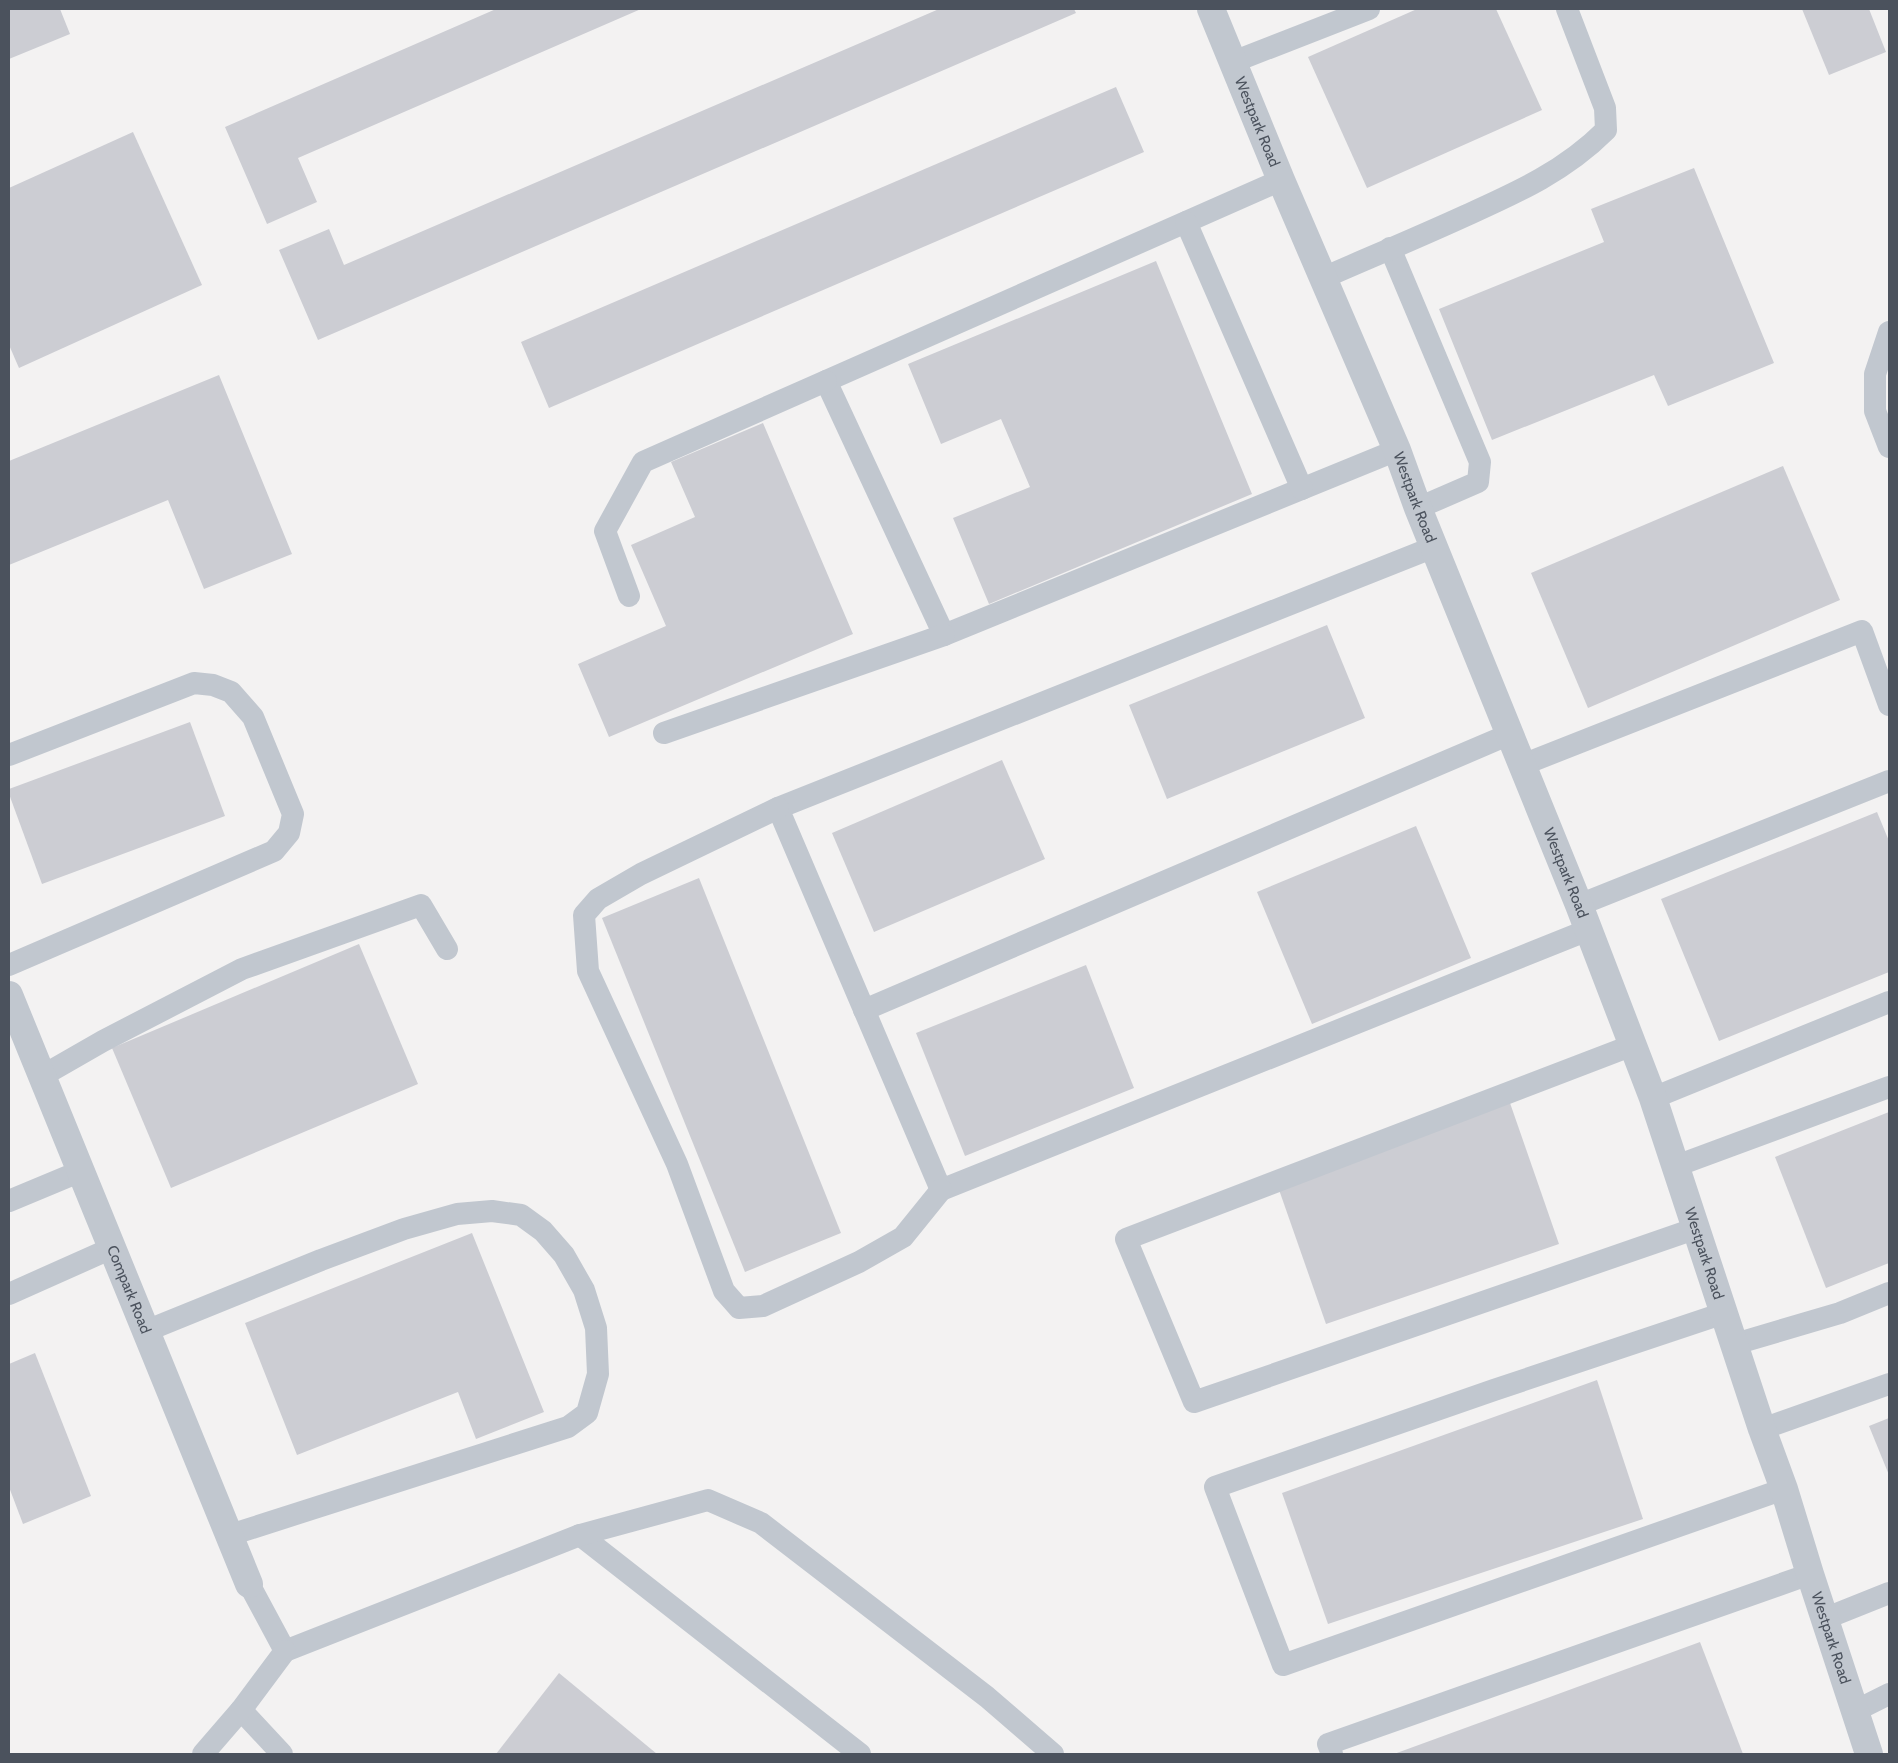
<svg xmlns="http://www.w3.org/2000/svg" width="1898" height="1763" font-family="Cabin,sans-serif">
<rect width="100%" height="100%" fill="#f3f2f2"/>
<g fill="#cccdd3">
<path d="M 9,9 L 60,9 L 70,34 L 9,59 Z"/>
<path d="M 496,9 L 641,9 L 298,158 L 317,202 L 267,224 L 225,127 Z"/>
<path d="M 939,9 L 1074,9 L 1076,13 L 318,340 L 279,250 L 329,229 L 344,265 Z"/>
<path d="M 1417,9 L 1496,9 L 1542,110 L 1367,188 L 1308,57 Z"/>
<path d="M 1802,9 L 1869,9 L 1886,52 L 1829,75 Z"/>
<path d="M 1116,87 L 1144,152 L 549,408 L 521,342 Z"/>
<path d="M 133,132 L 202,285 L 19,368 L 9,345 L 9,188 Z"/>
<path d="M 1694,168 L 1774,363 L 1668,406 L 1654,375 L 1492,440 L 1439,309 L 1604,242 L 1591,209 Z"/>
<path d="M 1156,261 L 1252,494 L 989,604 L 953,518 L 1030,487 L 1001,419 L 941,444 L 908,364 Z"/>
<path d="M 219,375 L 292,554 L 204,589 L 168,500 L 9,565 L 9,461 Z"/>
<path d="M 763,423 L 853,634 L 609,737 L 578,664 L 666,626 L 631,545 L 695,517 L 671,462 Z"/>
<path d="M 1783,466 L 1840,600 L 1588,708 L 1531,573 Z"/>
<path d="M 1327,625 L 1365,718 L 1167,799 L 1129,705 Z"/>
<path d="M 190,722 L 225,816 L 42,884 L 9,794 L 9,789 Z"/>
<path d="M 1002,760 L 1045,859 L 874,932 L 832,833 Z"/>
<path d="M 1877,812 L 1889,841 L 1889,972 L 1719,1041 L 1661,899 Z"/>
<path d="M 1416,826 L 1471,958 L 1312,1024 L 1257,892 Z"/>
<path d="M 699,878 L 841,1233 L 745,1272 L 602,918 Z"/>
<path d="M 359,944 L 418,1084 L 171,1188 L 112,1048 Z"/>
<path d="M 1086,965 L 1134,1088 L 965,1156 L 916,1033 Z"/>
<path d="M 1510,1103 L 1559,1244 L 1326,1324 L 1277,1184 Z"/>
<path d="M 1889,1112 L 1889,1263 L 1826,1288 L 1775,1157 Z"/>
<path d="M 472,1233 L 544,1412 L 476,1439 L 458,1392 L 297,1455 L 245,1323 Z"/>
<path d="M 35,1353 L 91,1496 L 23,1524 L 9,1487 L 9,1364 Z"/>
<path d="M 1597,1380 L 1643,1519 L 1328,1624 L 1282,1493 Z"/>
<path d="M 1889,1418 L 1889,1475 L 1869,1426 Z"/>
<path d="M 1700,1642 L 1743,1754 L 1394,1754 Z"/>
<path d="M 559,1673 L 657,1754 L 496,1754 Z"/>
</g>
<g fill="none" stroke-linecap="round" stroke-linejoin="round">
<g stroke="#c1c7cf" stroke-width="22">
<path d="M 1233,62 L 1369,9"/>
<path d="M 1281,180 L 826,381 L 944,635 L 1397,450"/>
<path d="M 1186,222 L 1302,489"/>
<path d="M 1390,248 L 1480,462 L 1478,482 L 1418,508"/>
<path d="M 1323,278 C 1371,257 1419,237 1467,215 C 1518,192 1565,171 1606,130 L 1605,108 L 1567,9"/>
<path d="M 1889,332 L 1875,374 L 1875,411 L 1889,447"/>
<path d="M 1434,547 L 778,808 L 941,1190 L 1588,930"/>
<path d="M 629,596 L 605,531 L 643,462 L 826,381"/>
<path d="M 664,733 L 944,635"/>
<path d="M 9,755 L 194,683 L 213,685 L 231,692 L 253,717 L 293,814 L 289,833 L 274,851 L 9,965"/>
<path d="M 1522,765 L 1862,631 L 1889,705"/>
<path d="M 778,808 L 641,874 L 598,899 L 584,915 L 588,971 L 677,1164 L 724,1291 L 739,1308 L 763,1306 L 859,1262 L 903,1237 L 941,1190"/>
<path d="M 1579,905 L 1889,781"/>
<path d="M 864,1010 L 1510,734"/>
<path d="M 1633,1045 L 1126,1239 L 1194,1402 L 1697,1228"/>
<path d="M 42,1076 L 103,1041 L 242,969 L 421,905 L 447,949"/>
<path d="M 1653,1098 L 1889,1002"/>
<path d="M 1676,1166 L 1889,1087"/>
<path d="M 9,1201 L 81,1171"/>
<path d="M 9,1294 L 112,1248"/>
<path d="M 1724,1313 L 1494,1390 L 1215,1487 L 1283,1665 L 1784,1489"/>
<path d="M 146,1331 L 321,1260 L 404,1229 L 457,1214 L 492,1211 L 521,1215 L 543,1231 L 564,1255 L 584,1290 L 596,1328 L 598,1374 L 587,1413 L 568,1427 L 230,1535"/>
<path d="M 1735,1344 L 1840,1313 L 1889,1293"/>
<path d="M 1762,1429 L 1889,1384"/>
<path d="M 580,1535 L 860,1754"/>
<path d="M 249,1584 L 285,1651 L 580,1535 L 708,1500 L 761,1523 L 987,1697 L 1053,1754"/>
<path d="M 1824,1619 L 1889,1593"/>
<path d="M 241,1710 L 282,1754"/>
<path d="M 1855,1711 L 1889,1694"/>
<path d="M 203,1754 L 241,1710 L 285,1651"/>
<path d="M 1332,1754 L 1328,1744 L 1810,1574"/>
</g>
<g stroke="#c1c7cf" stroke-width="28">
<path id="s1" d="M 1211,9 L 1281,180 L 1397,450 L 1418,508 L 1579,905 L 1653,1098 L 1762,1429 L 1784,1489 L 1810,1574 L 1869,1754"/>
<path id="s2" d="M 9,995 L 249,1584"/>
</g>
</g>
<g text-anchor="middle" stroke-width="4" stroke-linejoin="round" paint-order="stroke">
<g font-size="15" fill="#4b525d" stroke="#fff">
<text dy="5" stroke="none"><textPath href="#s1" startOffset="122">Westpark Road</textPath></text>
<text dy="5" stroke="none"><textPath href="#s1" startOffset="529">Westpark Road</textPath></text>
<text dy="5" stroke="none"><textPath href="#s1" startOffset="934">Westpark Road</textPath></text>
<text dy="5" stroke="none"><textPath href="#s1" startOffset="1339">Westpark Road</textPath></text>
<text dy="5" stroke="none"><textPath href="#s2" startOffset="318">Compark Road</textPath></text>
<text dy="5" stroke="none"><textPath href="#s1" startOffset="1744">Westpark Road</textPath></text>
</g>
</g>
<rect width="1898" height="1763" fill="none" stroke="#4b525d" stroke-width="20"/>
</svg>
